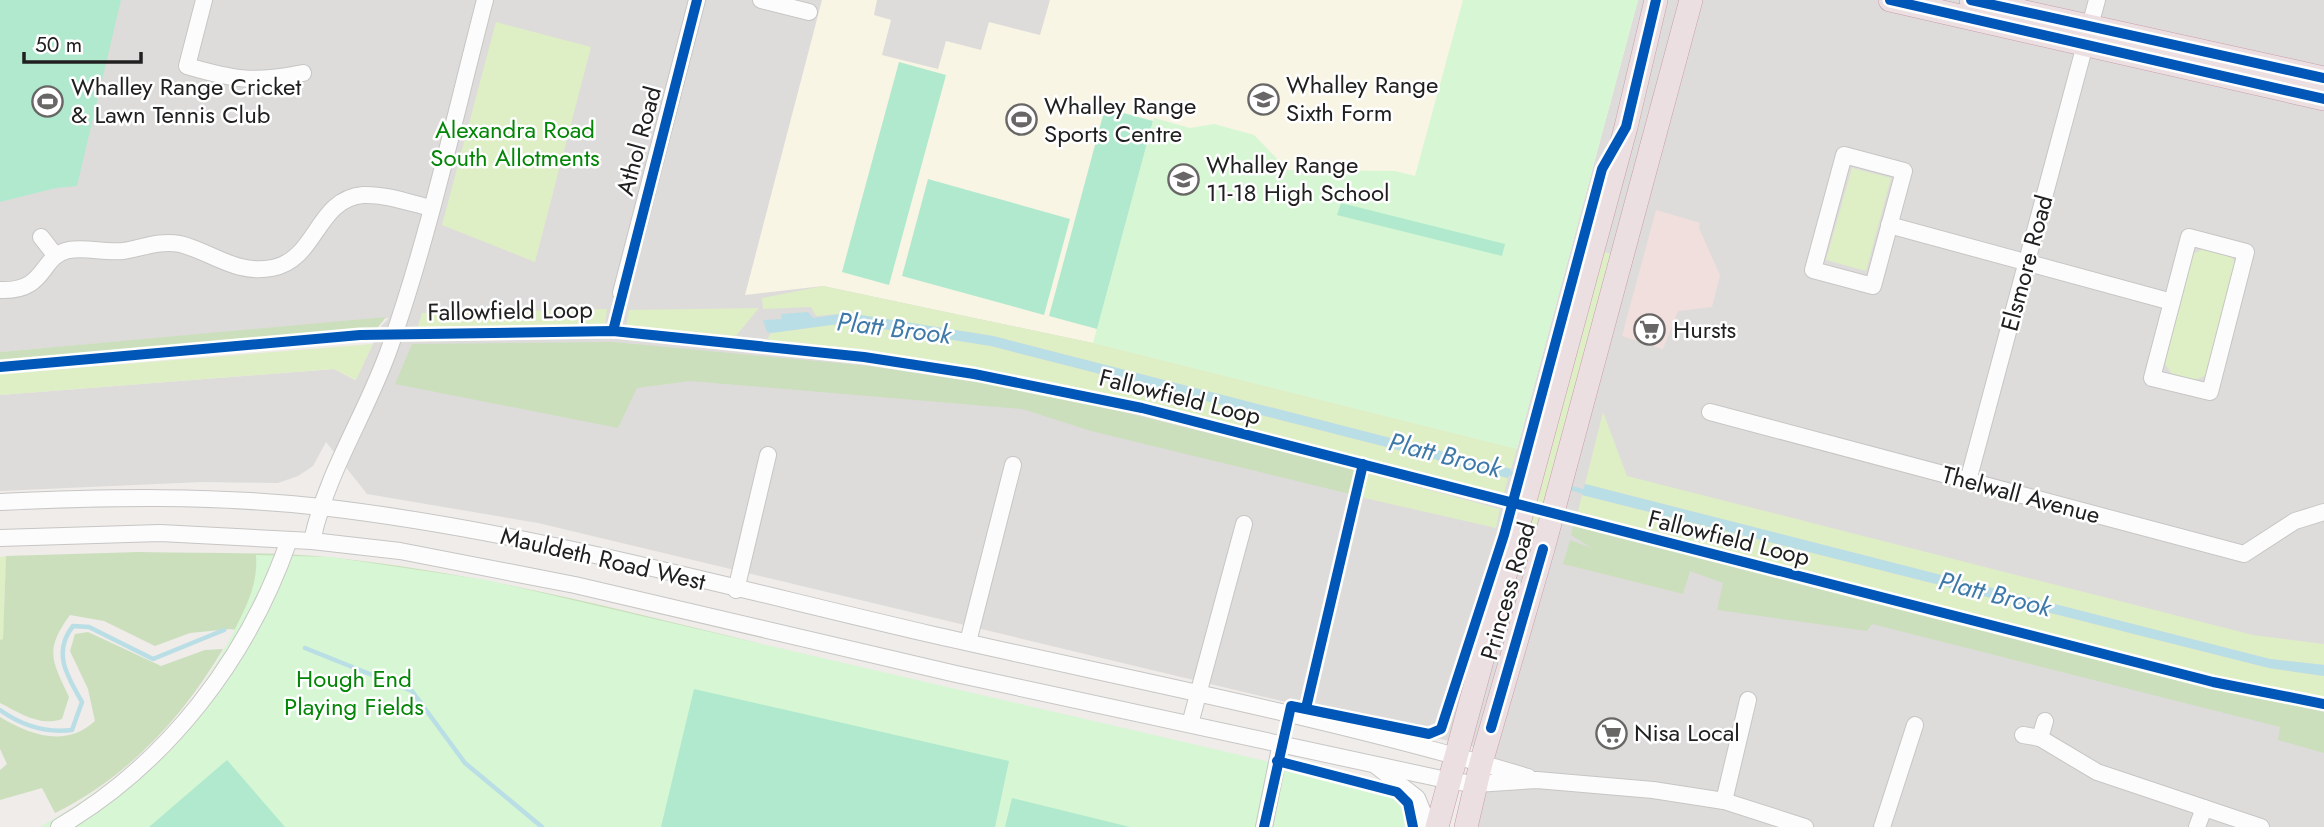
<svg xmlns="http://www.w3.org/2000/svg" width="2324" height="827" font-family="Jost,sans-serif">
<rect width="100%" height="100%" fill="#efece9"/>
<path fill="#dedcda" d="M 0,0 L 2324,0 L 2324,827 L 1475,827 L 1495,752 L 538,523 L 367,494 L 326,442 L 313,466 L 298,476 L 278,483 L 202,482 L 0,491 L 0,395 L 334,369 L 355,380 L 382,325 L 389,318 L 0,352 Z"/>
<path fill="#f1dfde" d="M 1656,210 L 1700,223 L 1699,228 L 1720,275 L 1712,307 L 1678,311 L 1663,349 L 1622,336 Z"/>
<path fill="#f8f5e5" d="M 822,0 L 1638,0 L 1517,449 L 1093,343 L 823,286 L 745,295 Z"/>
<g fill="#dddcda">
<path d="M 877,0 L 1050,0 L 1040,35 L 989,22 L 981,50 L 946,41 L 938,69 L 882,55 L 891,20 L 874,15 Z"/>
<path d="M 2298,541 L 2324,549 L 2324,577 L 2290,567 Z"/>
</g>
<g fill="#deeec5">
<path d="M 496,22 L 591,47 L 535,262 L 442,225 Z"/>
<path d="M 1852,168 L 1891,178 L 1866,271 L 1826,260 Z"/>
<path d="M 2205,248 L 2230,254 L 2237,266 L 2208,374 L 2194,381 L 2173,376 L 2164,362 L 2193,254 Z"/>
<path d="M 1602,251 L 1611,254 L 1530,559 L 1522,556 Z"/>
<path d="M 823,286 L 1093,343 L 1517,449 L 1511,469 L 993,336 L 848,313 L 816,316 L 811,307 L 763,309 L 762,298 Z"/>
<path d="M 759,308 L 735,337 L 626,327 L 629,310 Z"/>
<path d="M 607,309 L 605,327 L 417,329 L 422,313 Z"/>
<path d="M 846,323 L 991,346 L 1508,478 L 1503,497 C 1369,463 1236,427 1102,397 C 992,372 885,349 772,343 L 768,338 L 771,333 Z"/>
<path d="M 373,344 L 356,380 L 334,369 L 0,395 L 0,374 Z"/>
<path d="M 1603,412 L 1627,476 L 2253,635 L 2324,644 L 2324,665 L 2270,659 L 1585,484 Z"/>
<path d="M 1366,473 L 1500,509 L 1496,528 L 1360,497 Z"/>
<path d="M 1582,495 L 2269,668 L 2324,676 L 2324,700 L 2249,686 L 1576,519 Z"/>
<path d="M 6,556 L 3,639 L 0,640 L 0,557 Z"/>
</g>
<g fill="#cbdfbc">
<path d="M 386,317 L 375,331 L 0,363 L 0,352 Z"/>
<path d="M 613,342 L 869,366 L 1043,392 L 1356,470 L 1350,494 L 1091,431 L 1022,409 L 690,381 L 637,388 L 618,428 L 395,384 L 412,344 Z"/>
<path d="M 1573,526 L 2205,685 L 2324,712 L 2324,753 L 2278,740 L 2280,727 L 1872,624 L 1867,631 L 1717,610 L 1723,583 L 1690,571 L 1683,594 L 1563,564 L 1570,540 L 1592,548 L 1571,535 Z"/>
<path d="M 139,552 C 204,554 271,551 336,558 C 478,573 618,609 757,643 L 327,641 L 230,629 L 190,633 L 155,646 L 104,621 L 70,615 C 44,650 52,661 69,697 L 62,719 C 40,727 20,713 0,703 L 0,640 L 3,639 L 6,556 Z"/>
<path d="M 88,632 L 161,666 L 205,650 L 223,649 C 182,718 128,777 55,813 L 42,788 L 0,800 L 0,770 L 7,764 L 0,749 L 0,717 C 30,735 66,748 95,721 L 88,689 L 70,651 L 75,634 Z"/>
</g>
<g fill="#d6f6d4">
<path d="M 1463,0 L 1638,0 L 1517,449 L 1093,343 L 1154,118 L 1190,128 L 1214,124 L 1254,135 L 1288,170 L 1395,171 L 1415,176 Z"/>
<path d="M 256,555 L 331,557 L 486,580 L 1386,789 L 1408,806 L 1413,827 L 40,827 C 127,777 189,722 234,631 C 247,605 258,584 256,555 Z"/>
</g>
<g fill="#b1e9ce">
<path d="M 0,0 L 121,0 L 77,186 L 56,188 L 0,202 Z"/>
<path d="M 899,62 L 946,75 L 889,285 L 842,272 Z"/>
<path d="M 1105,108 L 1153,121 L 1097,329 L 1049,316 Z"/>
<path d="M 928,179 L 1070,219 L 1044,315 L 902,276 Z"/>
<path d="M 1341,203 L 1505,244 L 1502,256 L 1337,215 Z"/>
<path d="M 694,689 L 1009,761 L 995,827 L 661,827 Z"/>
<path d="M 227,760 L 285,827 L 149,827 Z"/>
<path d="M 1012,798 L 1130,827 L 1005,827 Z"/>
</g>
<g fill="#badee5">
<path d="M 808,312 L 813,318 L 848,313 L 993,336 L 1511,469 L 1508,478 L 991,346 L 846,323 L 771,333 L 767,332 L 763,320 L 782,319 L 781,314 Z"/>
<path d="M 1585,484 L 2270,659 L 2324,665 L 2324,676 L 2269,668 L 1582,495 Z"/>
</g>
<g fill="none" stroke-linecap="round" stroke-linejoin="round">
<g stroke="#badee5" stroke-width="4.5">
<path d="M 1506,472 L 1524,477"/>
<path d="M 1567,487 L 1585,492"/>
<path d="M 305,648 L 412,691 L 465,763 L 542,827"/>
<path d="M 0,710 C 21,725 46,733 72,730 L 82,702 C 67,676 52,652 73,626 L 89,627 L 153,659 L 224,630"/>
</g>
<defs>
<g id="minor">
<path d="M 204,0 L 187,66 C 235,80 254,83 303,73"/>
<path d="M 761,0 L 809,12"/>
<path d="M 1844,155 L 1904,171 L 1873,286 L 1813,270 Z"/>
<path d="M 1889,225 L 2172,302"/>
<path d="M 41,237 L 55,255"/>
<path d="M 2189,237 L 2246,252 L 2210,392 L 2152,378 Z"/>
<path d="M 0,290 C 48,292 39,256 69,250 C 87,247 105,253 123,251 C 142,248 160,240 180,244 C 212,252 236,275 272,268 C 317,260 316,199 363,195 C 385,194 410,203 431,208"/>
<path d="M 621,293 L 697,0"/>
<path d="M 1710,412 L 2244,554 L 2295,521 L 2324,512"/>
<path d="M 1968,481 L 2097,0"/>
<path d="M 0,502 C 107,497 214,495 321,507 C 528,531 731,588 934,635 C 1132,680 1333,718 1528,777"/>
<path d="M 0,538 L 160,533 L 312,541 L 400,551 L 575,585 L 956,674 L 1451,781 L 1476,784 L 1537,780 L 1653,790 L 1724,801 L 1805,827"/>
<path d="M 312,541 C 327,470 368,412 391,344 C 430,232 455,115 485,0"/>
<path d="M 736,590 L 768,455"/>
<path d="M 968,642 L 1013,465"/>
<path d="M 1190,724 L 1244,524"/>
<path d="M 2023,735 L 2040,738 L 2097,772 L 2261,827"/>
<path d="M 2040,738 L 2045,721"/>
<path d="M 1375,765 L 1417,798 L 1429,827"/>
<path d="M 1724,801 L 1748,700"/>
<path d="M 59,827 C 168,763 248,658 289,540"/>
<path d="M 1264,827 L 1280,748"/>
<path d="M 1882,827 L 1915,725"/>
<path d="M 2197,827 L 2204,808"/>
</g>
<g id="highway">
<path d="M 1890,0 L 2324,99"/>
<path d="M 1971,0 L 2324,78"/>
<path d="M 1437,827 L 1626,127 L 1656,0"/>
<path d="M 1466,827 L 1481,763 L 1543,549 L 1691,0"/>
</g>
</defs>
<use href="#minor" stroke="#c7c6c5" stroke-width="18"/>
<use href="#highway" stroke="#c79dac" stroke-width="24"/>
<use href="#minor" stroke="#fdfcfc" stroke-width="16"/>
<use href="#highway" stroke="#ecdfe1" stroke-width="23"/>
<defs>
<g id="cycleway">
<path d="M 1890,0 L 2324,99"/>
<path d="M 1971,0 L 2324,78"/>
<path d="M 613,331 L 697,0"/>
<path d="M 0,367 L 360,335 L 613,331 L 864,357 L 974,374 L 1142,408 L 2213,682 L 2324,704"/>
<path d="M 1306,708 L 1363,464"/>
<path d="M 1491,728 L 1543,549"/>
<path d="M 1277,761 L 1397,792 L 1408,803 L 1413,827"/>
<path d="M 1264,827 L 1291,706 L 1429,734 L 1441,729 L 1504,535 L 1602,169 L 1626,127 L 1656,0"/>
</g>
</defs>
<use href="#cycleway" stroke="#fff" stroke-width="15"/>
<use href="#cycleway" stroke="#0057b8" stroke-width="10"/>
</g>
<defs>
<symbol id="university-ring" viewBox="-11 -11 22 22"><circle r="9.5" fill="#fff" stroke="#686766" stroke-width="1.5"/><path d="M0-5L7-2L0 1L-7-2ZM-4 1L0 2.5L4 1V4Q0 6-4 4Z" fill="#686766"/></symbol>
<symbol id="stadium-ring" viewBox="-11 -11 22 22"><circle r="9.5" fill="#fff" stroke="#686766" stroke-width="1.5"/><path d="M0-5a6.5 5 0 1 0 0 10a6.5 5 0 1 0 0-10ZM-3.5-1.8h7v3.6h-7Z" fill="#686766"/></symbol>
<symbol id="school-ring" viewBox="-11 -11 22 22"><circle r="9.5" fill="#fff" stroke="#686766" stroke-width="1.5"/><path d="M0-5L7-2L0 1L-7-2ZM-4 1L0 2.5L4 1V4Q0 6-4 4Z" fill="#686766"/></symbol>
<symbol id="supermarket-ring" viewBox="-11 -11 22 22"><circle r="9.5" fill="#fff" stroke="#686766" stroke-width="1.5"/><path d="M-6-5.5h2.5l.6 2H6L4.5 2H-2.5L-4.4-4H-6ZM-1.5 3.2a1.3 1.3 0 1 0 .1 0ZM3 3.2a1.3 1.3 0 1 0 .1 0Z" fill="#686766"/></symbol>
</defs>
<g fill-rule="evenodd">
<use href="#university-ring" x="1246" y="82" width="35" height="35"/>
<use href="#stadium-ring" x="30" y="84" width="35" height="35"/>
<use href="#stadium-ring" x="1004" y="102" width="35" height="35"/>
<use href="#school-ring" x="1166" y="162" width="35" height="35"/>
<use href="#supermarket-ring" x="1632" y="312" width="35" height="35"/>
<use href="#supermarket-ring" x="1594" y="716" width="35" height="35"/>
</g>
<g text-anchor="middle" stroke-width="5" stroke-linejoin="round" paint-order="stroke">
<g font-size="24" fill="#202020" stroke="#fff" text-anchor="start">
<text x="1286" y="93">Whalley Range<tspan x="1286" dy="28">Sixth Form</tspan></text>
<text x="71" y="95">Whalley Range Cricket<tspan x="71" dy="28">&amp; Lawn Tennis Club</tspan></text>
<text x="1044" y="114">Whalley Range<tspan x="1044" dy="28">Sports Centre</tspan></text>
<text x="1206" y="173">Whalley Range<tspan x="1206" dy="28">11-18 High School</tspan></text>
<text x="1673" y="338">Hursts</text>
<text x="1634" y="741">Nisa Local</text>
</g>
<g font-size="24" fill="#038506" stroke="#fff">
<text x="515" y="138">Alexandra Road<tspan x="515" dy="28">South Allotments</tspan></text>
<text x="354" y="687">Hough End<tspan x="354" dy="28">Playing Fields</tspan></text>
</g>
<g font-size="24" fill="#202020" stroke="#fff">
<text transform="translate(639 141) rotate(-75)" y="8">Athol Road</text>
<text transform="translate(2027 263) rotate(-75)" y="8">Elsmore Road</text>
<text transform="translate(510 311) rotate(-1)" y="8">Fallowfield Loop</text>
<text transform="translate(1180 397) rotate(14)" y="8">Fallowfield Loop</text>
<text transform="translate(2021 495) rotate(15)" y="8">Thelwall Avenue</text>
<text transform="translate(1729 538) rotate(14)" y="8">Fallowfield Loop</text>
<text transform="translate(603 559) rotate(13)" y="8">Mauldeth Road West</text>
<text transform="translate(1508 591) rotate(-74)" y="8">Princess Road</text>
</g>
<g font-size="26" font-style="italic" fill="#3e79a9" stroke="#fff">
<text transform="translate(894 328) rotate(7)" y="9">Platt Brook</text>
<text transform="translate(1445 455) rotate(14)" y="9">Platt Brook</text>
<text transform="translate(1995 594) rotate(14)" y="9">Platt Brook</text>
</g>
</g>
<path d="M24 52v10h117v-10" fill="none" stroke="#202020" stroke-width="3.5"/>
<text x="35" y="52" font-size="21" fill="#202020" stroke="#ffffff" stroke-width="5" paint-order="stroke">50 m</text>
</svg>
